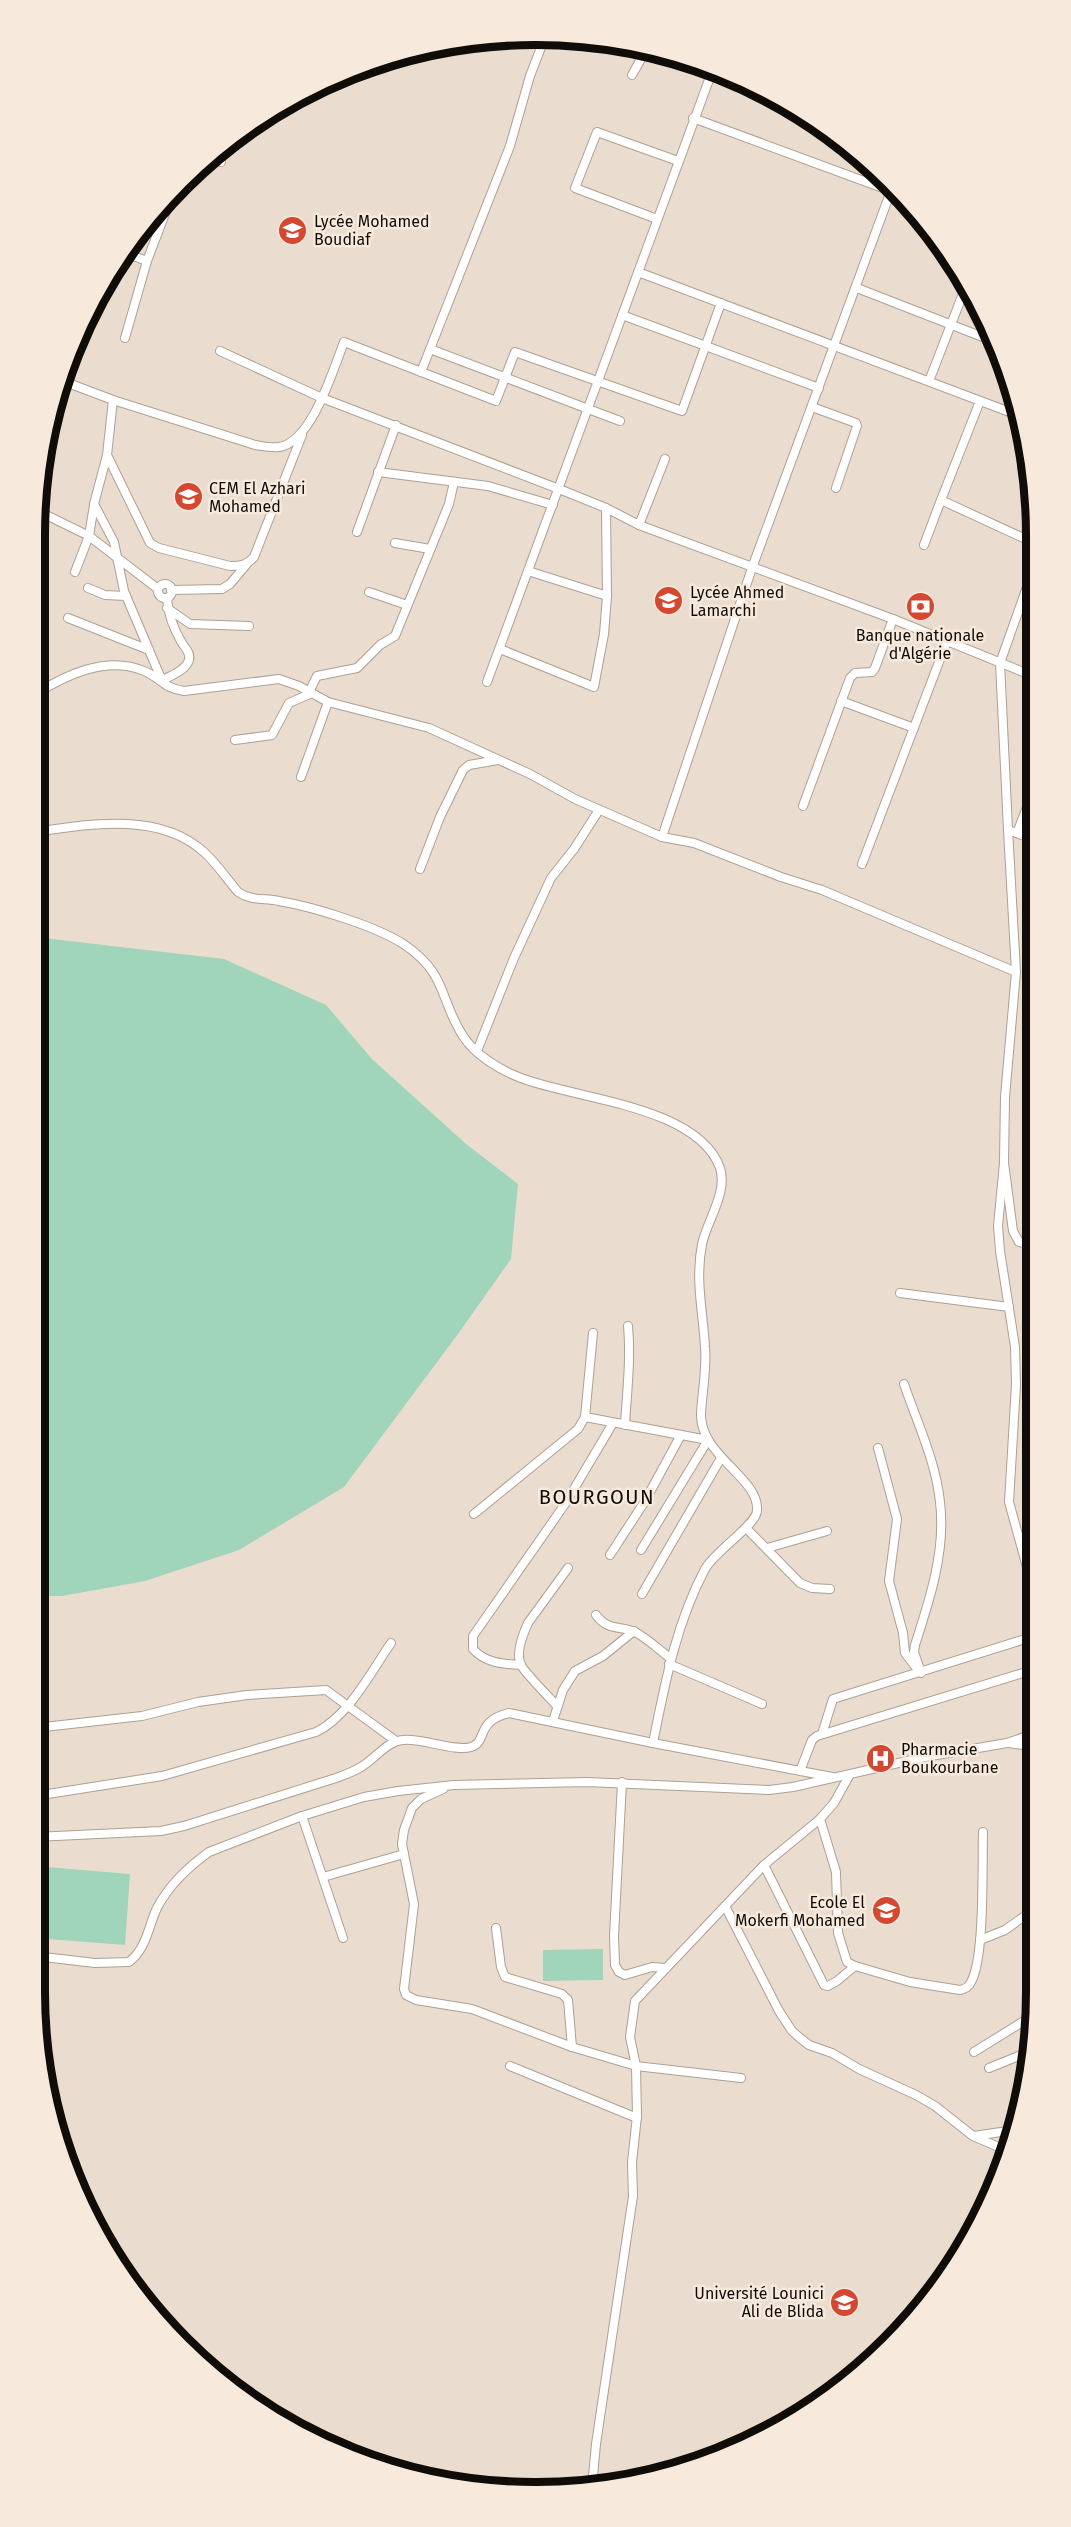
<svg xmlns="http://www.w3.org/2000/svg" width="1071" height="2527" font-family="'Fira Sans',sans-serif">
<rect width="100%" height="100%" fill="#eaddcf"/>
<g fill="#a0d4bb">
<path d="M 35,937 L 224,959 L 326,1005 L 372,1059 L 466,1144 L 518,1184 L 511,1259 L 458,1334 L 344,1487 L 239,1550 L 145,1581 L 62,1596 L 35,1596 Z"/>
<path d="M 35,1866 L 130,1874 L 125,1945 L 35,1938 Z"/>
<path d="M 603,1949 L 603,1980 L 543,1981 L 543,1950 Z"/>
</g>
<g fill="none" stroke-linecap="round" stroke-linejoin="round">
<defs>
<g id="street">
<path d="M 632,75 L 642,57 L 649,56 L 711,74"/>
<path d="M 693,118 L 899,194"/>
<path d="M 210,157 L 221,162"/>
<path d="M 657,219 L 575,188 L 597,132 L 678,161"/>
<path d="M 125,253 L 147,261"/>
<path d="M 638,272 L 1015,414"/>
<path d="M 857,288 L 993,341"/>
<path d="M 622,315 L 819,388"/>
<path d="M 125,338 L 147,261 L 168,206 L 160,204"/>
<path d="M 430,349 L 620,421"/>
<path d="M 220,351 L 322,398 L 559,489 L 606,508 L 639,525 L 893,619 L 1033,676"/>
<path d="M 421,372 L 510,146 L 530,76 L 545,37"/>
<path d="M 60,380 L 113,400 L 255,445 C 262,446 271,448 279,447 C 312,442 333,370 344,342 L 496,401 L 515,352 L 682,411 L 721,303"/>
<path d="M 929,381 L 966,286"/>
<path d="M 113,400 L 107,455 L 94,504 L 114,542 L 124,591 L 160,676 L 164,681"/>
<path d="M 980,401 L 941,500 L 1032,542"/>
<path d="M 812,407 L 856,423 L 857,426 L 836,488"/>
<path d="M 107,455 L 150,543 L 159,548 L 230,566 C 241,566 247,565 254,557 L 302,435"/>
<path d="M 378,472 L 488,486 L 553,505"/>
<path d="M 38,511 L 89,536 L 158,589"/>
<path d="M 639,525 L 665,459"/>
<path d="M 357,532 L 396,425"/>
<path d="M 395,543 L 430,549"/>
<path d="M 924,545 L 941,500"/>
<path d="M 528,571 L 607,596"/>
<path d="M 75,572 L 89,536 L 94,505"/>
<path d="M 1032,573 L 1000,663 L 1008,830 L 1033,839"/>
<circle cx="165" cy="591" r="7"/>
<path d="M 88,588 L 105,595 L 126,596"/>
<path d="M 171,590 L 222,589 L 230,584 L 246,565"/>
<path d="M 369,592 L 407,605"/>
<path d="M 167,608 L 190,624 L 249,626"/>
<path d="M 68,618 L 149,650"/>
<path d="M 500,649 L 594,687 L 604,634 L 607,596 L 606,508"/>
<path d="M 163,680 C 172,675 186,670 189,660 C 191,653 185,648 182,643 C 173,628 168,615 167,598"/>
<path d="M 487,682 L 713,69"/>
<path d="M 309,692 L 317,676 L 357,668 L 380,645 L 395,636 L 449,504 L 454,482"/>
<path d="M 35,694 C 66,675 107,655 144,671 C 161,678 163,688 184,691 L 279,679 L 299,686 L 328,702 L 429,728 L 530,774 L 575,799 L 662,837 L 694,843 L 781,877 L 822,890 L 1016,972"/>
<path d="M 841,701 L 914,728"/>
<path d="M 235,740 L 272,735 L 289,703 L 312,693"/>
<path d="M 301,777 L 328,702"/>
<path d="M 803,806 L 850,678 L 855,673 L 872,672 L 875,668 L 893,619"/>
<path d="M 1008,830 L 1016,972 L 1005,1097 L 1004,1163 L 1013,1231 L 1019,1242 L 1034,1246"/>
<path d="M 35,832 C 88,824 161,811 205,853 C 217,864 227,879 238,892 C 251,901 264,898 279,901 C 314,907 376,926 405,945 C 448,975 439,999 463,1036 C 475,1055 500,1070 521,1078 C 576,1099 698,1106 720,1168 C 728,1192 707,1221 702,1244 C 695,1281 703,1311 705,1347 C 707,1370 702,1392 701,1414 C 700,1456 760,1478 757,1511 C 756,1525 715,1551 705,1569 C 676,1624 665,1683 653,1743"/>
<path d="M 1017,833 L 1033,792"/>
<path d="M 662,837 L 752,568 L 892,188"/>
<path d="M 862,864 L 947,641"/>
<path d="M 420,869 L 440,817 L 463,770 L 469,765 L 498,760"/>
<path d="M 477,1051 L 514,958 L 551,878 L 574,849 L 599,810"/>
<path d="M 1004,1163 L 998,1226 L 1000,1251 L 1015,1347 L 1016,1385 L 1009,1502 L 1035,1596"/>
<path d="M 900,1293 L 1009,1307"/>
<path d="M 904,1384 C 917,1422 936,1462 940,1502 C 946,1550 930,1599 915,1645 L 914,1652 L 921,1673"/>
<path d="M 585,1417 L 708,1440 L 641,1550"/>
<path d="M 625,1425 C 627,1391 631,1359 628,1326"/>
<path d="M 878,1448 L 897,1519 L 889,1581 L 903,1633 L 905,1653 L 918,1670"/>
<path d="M 474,1514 L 578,1429 L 585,1417 L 593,1333"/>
<path d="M 746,1528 L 800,1583 L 812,1588 L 830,1589"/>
<path d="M 767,1548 L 827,1531"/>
<path d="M 610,1555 L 645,1501 L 681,1435"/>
<path d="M 642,1594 L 721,1458"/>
<path d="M 596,1615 C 609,1632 620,1625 635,1632 C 647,1638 659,1650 670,1658"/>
<path d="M 669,1664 L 762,1704"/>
<path d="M 521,1665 C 503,1664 485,1663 473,1649 L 473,1636 L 565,1504 L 613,1423"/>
<path d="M 557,1706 C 550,1698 524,1672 521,1665 C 515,1653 523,1634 528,1623 L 568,1568"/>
<path d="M 553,1721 L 563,1690 L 575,1671 L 603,1656 L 634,1631"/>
<path d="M 35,1728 L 142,1716 L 198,1702 L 247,1695 L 326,1690 L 396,1741"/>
<path d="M 822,1734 L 833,1699 L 1035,1636"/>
<path d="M 1009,1743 L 1036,1747"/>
<path d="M 800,1771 L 812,1740 L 817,1736 L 1036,1669"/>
<path d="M 622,1782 L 614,1936 L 615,1965 L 619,1972 L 625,1975 L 652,1967 L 666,1968"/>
<path d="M 443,1789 L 421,1799 L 412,1808 L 404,1830 L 402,1844 L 414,1904 L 404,1989 L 406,1995 L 416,2000 L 472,2009 L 572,2047 L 636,2066 L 741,2078"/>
<path d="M 35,1796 L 162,1776 L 316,1732 C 348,1717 371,1672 391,1643"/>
<path d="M 302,1816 L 343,1938"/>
<path d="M 820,1819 L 836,1872 L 838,1933 L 847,1962 L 855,1966 L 910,1982 L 960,1990 C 965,1989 969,1987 971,1982 C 985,1958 982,1864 983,1832"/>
<path d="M 35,1837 L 161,1831 L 184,1826 L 336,1778 C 344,1775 353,1772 361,1767 C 375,1759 387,1741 403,1740 C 422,1738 455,1752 471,1747 C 488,1742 475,1721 509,1713 L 653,1743 L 832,1777"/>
<path d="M 764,1865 L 824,1985 L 828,1986 L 837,1981 L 855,1966"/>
<path d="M 323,1877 L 404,1854"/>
<path d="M 725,1906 L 779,2011 L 792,2031 L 800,2038 L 809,2045 L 832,2053 L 859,2069 L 916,2095 L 935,2106 L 973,2136 L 1010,2152"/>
<path d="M 496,1928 L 501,1967 L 505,1977 L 562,1994 L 568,2000 L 572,2047"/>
<path d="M 980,1940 L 1005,1930 L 1036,1908"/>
<path d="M 35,1956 L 95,1963 L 129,1962 C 147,1948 148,1927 157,1908 C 169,1885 188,1867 209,1852 L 302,1816 L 364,1797 L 398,1791 L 454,1785 L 587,1782 L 769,1790 L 793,1787 L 925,1757 L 1007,1743 L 1036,1733"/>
<path d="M 974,2052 L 1032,2016"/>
<path d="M 510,2066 L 637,2118"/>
<path d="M 989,2068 L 1026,2053"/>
<path d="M 974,2136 L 1014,2130"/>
<path d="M 592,2487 L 596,2444 L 633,2196 L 632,2162 L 637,2116 L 636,2066 L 630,2037 L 635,2001 L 764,1865 L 820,1819 L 834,1803 L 849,1776"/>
</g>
</defs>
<use href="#street" stroke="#ada094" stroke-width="10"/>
<use href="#street" stroke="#fff" stroke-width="8"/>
</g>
<defs>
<symbol id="school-disc" viewBox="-11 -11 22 22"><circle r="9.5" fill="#d44832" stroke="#f7eadc"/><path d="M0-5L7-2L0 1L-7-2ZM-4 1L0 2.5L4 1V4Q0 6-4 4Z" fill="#fff"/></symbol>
<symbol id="bank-disc" viewBox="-11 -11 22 22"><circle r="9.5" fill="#d44832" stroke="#f7eadc"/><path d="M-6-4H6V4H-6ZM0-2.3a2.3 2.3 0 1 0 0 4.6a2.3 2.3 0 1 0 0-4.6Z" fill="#fff"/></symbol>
<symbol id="hospital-disc" viewBox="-11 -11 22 22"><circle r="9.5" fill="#d44832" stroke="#f7eadc"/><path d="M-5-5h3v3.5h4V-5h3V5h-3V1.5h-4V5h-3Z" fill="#fff"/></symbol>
<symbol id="university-disc" viewBox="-11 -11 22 22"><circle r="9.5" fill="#d44832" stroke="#f7eadc"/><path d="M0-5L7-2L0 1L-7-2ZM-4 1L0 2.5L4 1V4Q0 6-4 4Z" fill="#fff"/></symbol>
</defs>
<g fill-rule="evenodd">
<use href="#school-disc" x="276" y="214" width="33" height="33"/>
<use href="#school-disc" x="172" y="480" width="33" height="33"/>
<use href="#school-disc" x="652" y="584" width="33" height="33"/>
<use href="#bank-disc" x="904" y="590" width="33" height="33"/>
<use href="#hospital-disc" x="864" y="1742" width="33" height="33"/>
<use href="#school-disc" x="870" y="1894" width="33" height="33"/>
<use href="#university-disc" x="828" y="2286" width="33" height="33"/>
</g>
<g text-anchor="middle" stroke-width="5" stroke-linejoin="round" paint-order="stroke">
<g font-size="16" fill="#100c08" stroke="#f7eadc" text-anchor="start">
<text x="314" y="227">Lycée Mohamed<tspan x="314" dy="18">Boudiaf</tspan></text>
<text x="209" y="494">CEM El Azhari<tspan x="209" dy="18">Mohamed</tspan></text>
<text x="690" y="598">Lycée Ahmed<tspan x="690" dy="18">Lamarchi</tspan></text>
<text x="920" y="641" text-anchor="middle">Banque nationale<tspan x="920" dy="18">d'Algérie</tspan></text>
<text x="901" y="1755">Pharmacie<tspan x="901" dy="18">Boukourbane</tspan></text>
<text x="865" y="1908" text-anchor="end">Ecole El<tspan x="865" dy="18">Mokerfi Mohamed</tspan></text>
<text x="824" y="2299" text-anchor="end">Université Lounici<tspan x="824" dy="18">Ali de Blida</tspan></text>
</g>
<g font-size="20" letter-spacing="1.5" fill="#100c08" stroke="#f7eadc">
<text x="597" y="1504">BOURGOUN</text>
</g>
</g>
<path d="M0 0H1071V2527H0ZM535 45H536A490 490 0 0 1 1026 535V1992A490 490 0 0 1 536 2482H535A490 490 0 0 1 45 1992V535A490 490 0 0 1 535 45Z" fill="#f7eadc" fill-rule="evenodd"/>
<path fill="none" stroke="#100c08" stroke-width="8" d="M535 45H536A490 490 0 0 1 1026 535V1992A490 490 0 0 1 536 2482H535A490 490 0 0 1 45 1992V535A490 490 0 0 1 535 45Z"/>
</svg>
